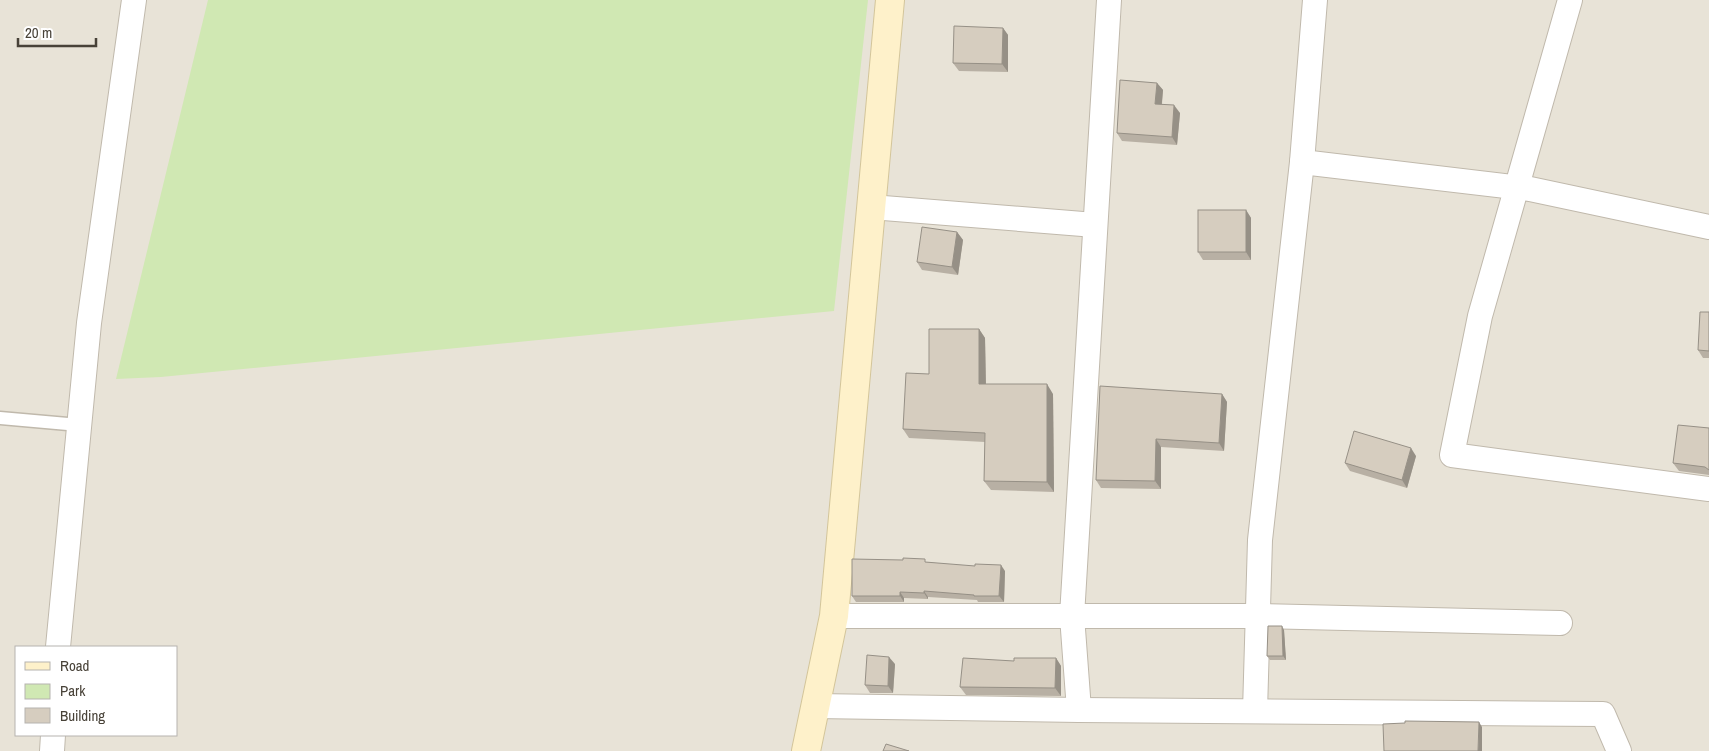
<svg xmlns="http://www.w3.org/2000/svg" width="1709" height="751" font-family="'Archivo Narrow',sans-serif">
<rect width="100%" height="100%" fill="#f4f1e9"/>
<path fill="#e8e3d7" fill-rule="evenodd" d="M 0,0 L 1709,0 L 1709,751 L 0,751 ZM 16,647 L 176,647 L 176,735 L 16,735 Z"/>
<path fill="#d0e8b3" d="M 208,0 L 868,0 L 834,311 L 161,377 L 116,379 Z"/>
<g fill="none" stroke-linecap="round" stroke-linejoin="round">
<defs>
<path id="lane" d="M 0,418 L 79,425"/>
<g id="street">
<path d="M 1570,0 L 1480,316 L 1452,455 L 1709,489"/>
<path d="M 1302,162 L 1530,189 L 1709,227"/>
<path d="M 871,207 L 1095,225"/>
<path d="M 834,616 L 1257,616 L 1560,623"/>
<path d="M 58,647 L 89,323 L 134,0"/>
<path d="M 815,706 L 1079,710 L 1603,714 L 1619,751"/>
<path d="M 1079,710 L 1072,616 L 1109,0"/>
<path d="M 1255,711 L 1260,540 L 1302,162 L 1315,0"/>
<path d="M 52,751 L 53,735"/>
</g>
<path id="secondary" d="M 806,751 L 834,616 L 890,0"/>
</defs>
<use href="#lane" stroke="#c0b9ac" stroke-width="15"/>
<use href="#street" stroke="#c0b9ac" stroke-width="26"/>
<use href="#secondary" stroke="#d3c59a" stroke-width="30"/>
<use href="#lane" stroke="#fff" stroke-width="12"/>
<use href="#street" stroke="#fff" stroke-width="24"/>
<use href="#secondary" stroke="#fef1ca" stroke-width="28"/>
</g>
<g fill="#b8b0a4">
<path d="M 1003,28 L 1008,35 L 1008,72 L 959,71 L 953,63 Z"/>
<path d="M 1157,83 L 1163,90 L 1162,104 L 1180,113 L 1177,145 L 1122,141 L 1117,133 Z"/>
<path d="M 1246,210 L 1251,218 L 1251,260 L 1203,260 L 1198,252 Z"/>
<path d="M 957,232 L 963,240 L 958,275 L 922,270 L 917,262 Z"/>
<path d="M 1709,312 L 1709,358 L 1703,358 L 1698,350 Z"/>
<path d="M 979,329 L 985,338 L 986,384 L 1053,394 L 1054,492 L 991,490 L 984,481 L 985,442 L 909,438 L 903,429 L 929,374 Z"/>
<path d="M 1222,394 L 1227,402 L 1224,451 L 1161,447 L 1161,489 L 1101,488 L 1096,480 Z"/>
<path d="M 1709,428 L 1709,475 L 1679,471 L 1673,463 Z"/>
<path d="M 1416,456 L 1407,488 L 1350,471 L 1345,463 Z"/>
<path d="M 927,562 L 1005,571 L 1004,602 L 978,602 L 977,600 L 928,597 L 928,599 L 904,598 L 904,602 L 856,602 L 852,596 Z"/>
<path d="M 1284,630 L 1286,660 L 1270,660 L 1267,656 Z"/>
<path d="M 1056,658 L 1061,666 L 1061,696 L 966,695 L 960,687 Z"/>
<path d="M 895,664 L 893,693 L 870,693 L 865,685 Z"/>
</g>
<g fill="#969086">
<path d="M 1003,28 L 1008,35 L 1008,72 L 1002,64 Z"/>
<path d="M 1157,83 L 1163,90 L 1161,112 L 1155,104 Z"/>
<path d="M 1174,105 L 1180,113 L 1177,145 L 1172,137 Z"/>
<path d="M 1246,210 L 1251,218 L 1251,260 L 1246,252 Z"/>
<path d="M 957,232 L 963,240 L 958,275 L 952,267 Z"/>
<path d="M 979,329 L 985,338 L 986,393 L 979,384 Z"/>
<path d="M 1047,384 L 1053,394 L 1054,492 L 1047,482 Z"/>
<path d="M 1222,394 L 1227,402 L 1224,451 L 1219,443 Z"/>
<path d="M 1156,439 L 1161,447 L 1161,489 L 1155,481 Z"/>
<path d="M 1411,448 L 1416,456 L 1407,488 L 1402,480 Z"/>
<path d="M 1001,565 L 1005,571 L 1004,602 L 999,596 Z"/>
<path d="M 924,591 L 928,597 L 928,599 L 924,593 Z"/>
<path d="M 900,592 L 904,598 L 904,602 L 900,596 Z"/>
<path d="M 1282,626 L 1284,630 L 1286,660 L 1283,656 Z"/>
<path d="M 889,657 L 895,664 L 893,693 L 888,686 Z"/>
<path d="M 1056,658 L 1061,666 L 1061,696 L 1055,688 Z"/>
<path d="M 1479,722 L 1482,727 L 1482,751 L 1478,751 Z"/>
</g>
<g fill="#d6cdbf" stroke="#969086">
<path d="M 954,26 L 1003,28 L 1002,64 L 953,63 Z"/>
<path d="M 1120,80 L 1157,83 L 1155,104 L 1174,105 L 1172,137 L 1117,133 Z"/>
<rect x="1198" y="210" width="48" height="42"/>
<path d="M 922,227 L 957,232 L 952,267 L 917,262 Z"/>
<path d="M 1700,312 L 1709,312 L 1709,351 L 1698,350 Z"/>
<path d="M 929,329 L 979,329 L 979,384 L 1047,384 L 1047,482 L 984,481 L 985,433 L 903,429 L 906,373 L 929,374 Z"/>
<path d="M 1100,386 L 1222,394 L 1219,443 L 1156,439 L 1155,481 L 1096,480 Z"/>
<path d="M 1678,425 L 1709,428 L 1709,470 L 1705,467 L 1673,463 Z"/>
<path d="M 1354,431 L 1411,448 L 1402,480 L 1345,463 Z"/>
<path d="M 903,558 L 925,559 L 925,562 L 975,566 L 975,564 L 1001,565 L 999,596 L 974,596 L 974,595 L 924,591 L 924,593 L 900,592 L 900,596 L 852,596 L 852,559 L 903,560 Z"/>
<path d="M 1268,626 L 1282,626 L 1283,656 L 1267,656 Z"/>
<path d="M 867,655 L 889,657 L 888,686 L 865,685 Z"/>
<path d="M 963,658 L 1014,661 L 1014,658 L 1056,658 L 1055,688 L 960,687 Z"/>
<path d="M 1405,721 L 1479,722 L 1478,751 L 1384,751 L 1383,724 L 1405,723 Z"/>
<path d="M 886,744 L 909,751 L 883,751 Z"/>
</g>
<rect x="15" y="646" width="162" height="90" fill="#ffffff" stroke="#b6b3af"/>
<rect x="25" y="662" width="25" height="8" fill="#fef1ca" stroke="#b6b3af"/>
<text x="60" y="671" font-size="15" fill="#484238">Road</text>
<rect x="25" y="684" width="25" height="15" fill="#d0e8b3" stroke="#b6b3af"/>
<text x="60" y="696" font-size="15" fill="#484238">Park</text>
<rect x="25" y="708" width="25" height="15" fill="#d6cdbf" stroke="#b6b3af"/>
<text x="60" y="721" font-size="15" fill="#484238">Building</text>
<path d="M18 38v8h78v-8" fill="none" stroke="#484238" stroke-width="2.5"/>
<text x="25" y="38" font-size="15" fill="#484238" stroke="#ffffff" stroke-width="4" paint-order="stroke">20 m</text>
</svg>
